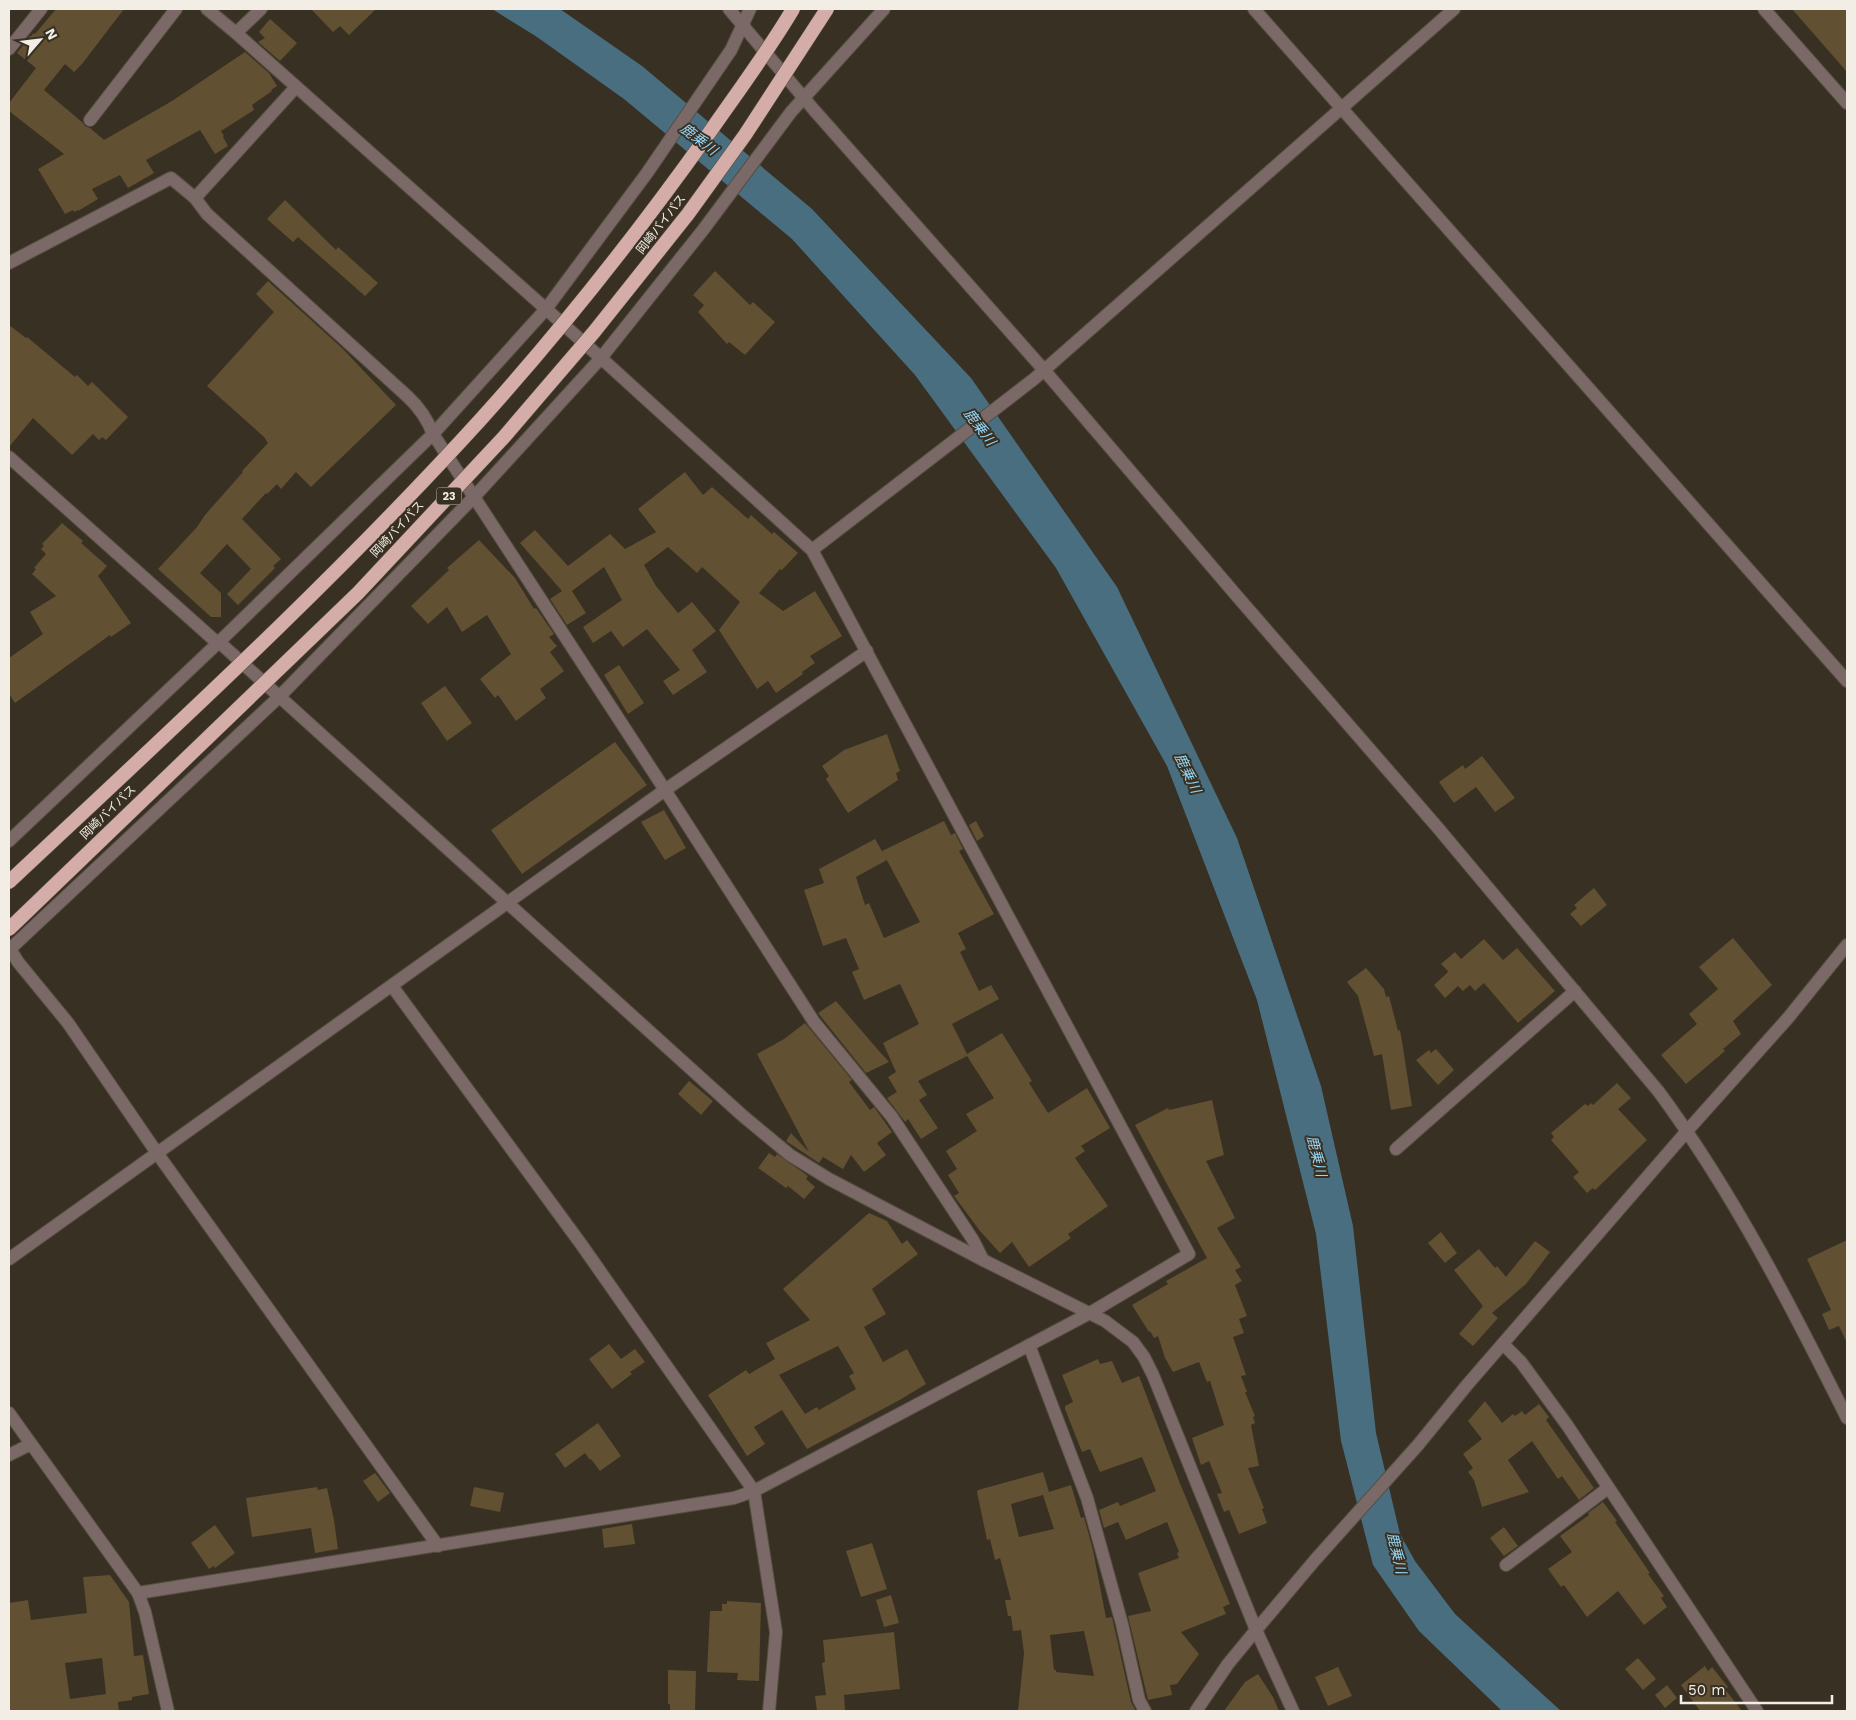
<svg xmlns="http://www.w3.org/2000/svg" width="1856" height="1720" font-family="'Work Sans','Noto Sans JP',sans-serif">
<rect width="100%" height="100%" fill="#383022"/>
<path fill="#486e80" d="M 492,9 L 560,9 L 642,66 L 812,209 L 971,378 L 1117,587 L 1237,838 L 1321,1086 L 1353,1226 L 1376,1433 L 1400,1534 L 1415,1561 L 1455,1614 L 1561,1711 L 1502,1711 L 1419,1631 L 1373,1565 L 1341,1441 L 1316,1234 L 1257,1000 L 1167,766 L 1056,568 L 915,375 L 792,239 L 624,99 L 537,37 Z"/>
<g fill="#615031" fill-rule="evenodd">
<path d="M 56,9 L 124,9 L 82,64 L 74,72 L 65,64 L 44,90 L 82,122 L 85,126 L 90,128 L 104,140 L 172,101 L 245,52 L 269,73 L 277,86 L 271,90 L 272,91 L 252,105 L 254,110 L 221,131 L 224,136 L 223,137 L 228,146 L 215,154 L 200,130 L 146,160 L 154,173 L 128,188 L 120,175 L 92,189 L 98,199 L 78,211 L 78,210 L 74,212 L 73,210 L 65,214 L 38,169 L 64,154 L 9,111 L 9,103 L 36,68 L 17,53 L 30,36 L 31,36 L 34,33 L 35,34 Z"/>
<path d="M 311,9 L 376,9 L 349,35 L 340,26 L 333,32 Z"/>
<path d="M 1792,9 L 1847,9 L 1847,72 Z"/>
<path d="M 270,19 L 297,43 L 280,61 L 258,42 L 265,38 L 259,32 Z"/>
<path d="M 285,200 L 336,250 L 338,247 L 378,283 L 365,296 L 298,237 L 293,242 L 267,219 Z"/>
<path d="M 715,271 L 750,305 L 753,302 L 775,322 L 745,355 L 729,342 L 727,344 L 698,312 L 704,305 L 693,295 Z"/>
<path d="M 268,281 L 343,349 L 396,405 L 311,487 L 296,472 L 281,489 L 277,484 L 267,494 L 266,493 L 242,519 L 281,559 L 273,566 L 275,568 L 238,605 L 227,594 L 251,569 L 227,544 L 200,573 L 221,593 L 221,617 L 211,617 L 158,569 L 197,527 L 205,515 L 243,472 L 242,471 L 268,443 L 264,437 L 207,386 L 274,312 L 256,294 Z"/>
<path d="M 9,325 L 26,338 L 27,337 L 75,377 L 77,375 L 88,386 L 92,382 L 128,417 L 106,440 L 102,437 L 99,440 L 93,434 L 72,455 L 33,418 L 9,447 Z"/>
<path d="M 685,472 L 703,495 L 712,487 L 748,519 L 751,515 L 772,534 L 774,532 L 798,553 L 782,570 L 780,569 L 759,593 L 783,611 L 815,591 L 842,636 L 810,656 L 815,663 L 802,672 L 803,674 L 776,693 L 768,681 L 757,689 L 719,630 L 740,602 L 702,567 L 697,573 L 668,547 L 644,565 L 656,586 L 678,613 L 692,602 L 716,631 L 692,650 L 707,672 L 673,695 L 663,681 L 680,670 L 647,629 L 623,647 L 611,631 L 593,643 L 583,627 L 622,600 L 604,567 L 572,591 L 586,613 L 567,625 L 550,599 L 562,591 L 520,543 L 535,530 L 568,566 L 610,534 L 625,549 L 656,532 L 638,509 Z"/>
<path d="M 62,523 L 83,541 L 81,543 L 107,566 L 98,576 L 131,623 L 111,637 L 110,635 L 15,703 L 9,694 L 9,658 L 43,634 L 30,612 L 56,596 L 32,574 L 36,569 L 34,568 L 46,554 L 41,549 L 44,546 L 42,544 Z"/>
<path d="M 479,540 L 515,578 L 534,609 L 536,608 L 554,634 L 549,637 L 557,646 L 550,652 L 564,671 L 540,689 L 546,698 L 516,721 L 498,695 L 495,698 L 480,679 L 511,654 L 487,615 L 462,632 L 447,607 L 428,624 L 411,606 L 449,570 L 447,568 Z"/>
<path d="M 619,665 L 644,703 L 628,714 L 604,675 Z"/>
<path d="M 445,686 L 472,723 L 447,741 L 421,703 Z"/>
<path d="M 887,734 L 900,771 L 896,773 L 898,780 L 848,813 L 826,779 L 829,776 L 822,766 L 844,750 Z"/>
<path d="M 615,742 L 647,785 L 522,874 L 491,830 Z"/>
<path d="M 1482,756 L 1515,798 L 1495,812 L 1476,787 L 1454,803 L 1439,782 L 1463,765 L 1465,769 Z"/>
<path d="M 664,810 L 686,848 L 665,860 L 641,822 Z"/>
<path d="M 944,821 L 951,835 L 955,833 L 963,849 L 959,851 L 994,914 L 958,933 L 966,949 L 960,952 L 979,991 L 991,985 L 999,999 L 952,1024 L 967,1054 L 1002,1033 L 1032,1081 L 1029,1083 L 1048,1113 L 1087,1088 L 1110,1128 L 1081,1146 L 1085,1151 L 1075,1158 L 1108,1206 L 1068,1234 L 1071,1238 L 1029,1267 L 1012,1242 L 1000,1253 L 980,1231 L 954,1196 L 959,1193 L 948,1175 L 957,1169 L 946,1151 L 977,1131 L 966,1114 L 994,1098 L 967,1056 L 918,1081 L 927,1095 L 919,1100 L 938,1128 L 921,1139 L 908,1119 L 905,1122 L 887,1098 L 897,1092 L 888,1077 L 896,1072 L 883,1043 L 919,1024 L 900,984 L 864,1000 L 852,972 L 859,969 L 846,938 L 823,946 L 804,890 L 824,883 L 819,869 L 875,839 L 887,860 L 856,877 L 865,905 L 869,903 L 884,938 L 920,922 L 882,851 Z"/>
<path d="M 976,821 L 984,836 L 977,841 L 969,825 Z"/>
<path d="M 1594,888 L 1607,905 L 1581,926 L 1570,914 L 1577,908 L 1574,905 Z"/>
<path d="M 1733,938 L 1772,985 L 1733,1021 L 1741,1034 L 1723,1049 L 1725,1051 L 1686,1084 L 1661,1055 L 1697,1024 L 1689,1014 L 1718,989 L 1699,967 Z"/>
<path d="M 1484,939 L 1503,960 L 1517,948 L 1555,991 L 1518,1023 L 1484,983 L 1475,991 L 1470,985 L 1463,991 L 1458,986 L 1445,998 L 1434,985 L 1447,973 L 1448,971 L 1441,964 L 1455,952 L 1461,959 Z"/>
<path d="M 1366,968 L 1384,989 L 1386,997 L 1389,996 L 1398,1031 L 1400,1030 L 1402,1041 L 1412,1106 L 1391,1110 L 1382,1054 L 1374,1056 L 1358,996 L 1347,982 Z"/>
<path d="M 836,1001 L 879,1051 L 889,1062 L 866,1073 L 818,1013 Z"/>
<path d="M 805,1023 L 852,1080 L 849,1082 L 870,1110 L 874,1107 L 892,1132 L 877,1143 L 886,1155 L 864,1172 L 851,1155 L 843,1169 L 823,1157 L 819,1163 L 786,1141 L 791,1133 L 809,1152 L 757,1054 L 784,1039 Z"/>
<path d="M 1436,1049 L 1454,1070 L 1438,1085 L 1416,1060 L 1429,1050 L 1431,1053 Z"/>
<path d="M 689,1081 L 713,1101 L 701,1115 L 678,1094 Z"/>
<path d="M 1617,1083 L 1631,1098 L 1618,1109 L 1647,1140 L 1595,1190 L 1593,1188 L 1587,1193 L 1573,1177 L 1579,1172 L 1551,1140 L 1554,1137 L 1551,1133 L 1585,1104 L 1588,1106 L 1591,1103 L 1593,1105 Z"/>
<path d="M 1212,1100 L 1224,1155 L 1206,1161 L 1235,1218 L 1217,1228 L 1241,1267 L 1235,1270 L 1242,1281 L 1235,1285 L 1247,1316 L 1239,1319 L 1244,1333 L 1233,1337 L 1246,1375 L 1241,1376 L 1247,1392 L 1245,1392 L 1255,1416 L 1253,1417 L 1255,1423 L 1251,1425 L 1259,1466 L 1248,1468 L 1264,1508 L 1262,1509 L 1267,1523 L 1239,1534 L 1229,1510 L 1224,1512 L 1217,1494 L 1222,1493 L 1209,1461 L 1201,1465 L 1192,1438 L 1224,1425 L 1210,1381 L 1207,1382 L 1199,1362 L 1173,1372 L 1165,1358 L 1158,1336 L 1154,1338 L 1150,1331 L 1149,1332 L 1132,1305 L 1168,1284 L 1166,1281 L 1207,1258 L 1135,1125 L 1168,1108 L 1169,1110 Z"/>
<path d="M 769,1153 L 775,1157 L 777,1154 L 808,1176 L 806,1179 L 815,1187 L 804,1199 L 788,1186 L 786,1188 L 758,1168 Z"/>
<path d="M 869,1213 L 887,1221 L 902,1244 L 907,1240 L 918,1254 L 872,1289 L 886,1314 L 864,1327 L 883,1362 L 907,1349 L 926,1384 L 898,1401 L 807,1449 L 782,1410 L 754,1427 L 765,1444 L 747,1456 L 708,1395 L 746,1370 L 749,1374 L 775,1359 L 766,1343 L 810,1320 L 783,1289 ZM 838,1346 L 854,1373 L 849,1376 L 856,1389 L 819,1410 L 817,1407 L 805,1414 L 779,1375 Z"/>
<path d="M 1441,1232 L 1457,1253 L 1445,1263 L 1428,1243 Z"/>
<path d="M 1847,1240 L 1847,1343 L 1839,1326 L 1829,1330 L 1822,1314 L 1831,1310 L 1807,1259 Z"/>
<path d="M 1535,1241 L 1550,1252 L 1526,1284 L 1492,1313 L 1498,1318 L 1473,1346 L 1459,1334 L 1483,1306 L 1454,1270 L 1479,1249 L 1495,1268 L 1497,1266 L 1506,1277 Z"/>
<path d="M 609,1344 L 621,1359 L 635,1349 L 645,1362 L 630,1372 L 632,1374 L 612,1389 L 589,1359 Z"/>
<path d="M 1098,1359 L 1100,1364 L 1112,1361 L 1122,1383 L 1139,1376 L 1179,1481 L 1230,1604 L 1223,1607 L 1226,1614 L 1181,1632 L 1199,1654 L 1177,1684 L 1170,1685 L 1172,1695 L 1148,1700 L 1128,1616 L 1151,1611 L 1138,1573 L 1179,1558 L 1177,1553 L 1179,1552 L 1167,1522 L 1126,1540 L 1118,1522 L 1104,1528 L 1099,1510 L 1118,1502 L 1120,1506 L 1156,1491 L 1142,1457 L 1100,1472 L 1090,1449 L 1082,1452 L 1065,1409 L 1065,1406 L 1073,1402 L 1062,1375 Z"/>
<path d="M 1485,1401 L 1502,1423 L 1513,1414 L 1515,1416 L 1522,1411 L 1525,1415 L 1539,1404 L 1549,1417 L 1546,1420 L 1594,1488 L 1579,1500 L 1562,1476 L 1558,1479 L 1532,1441 L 1508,1460 L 1529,1492 L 1482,1507 L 1474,1480 L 1468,1472 L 1473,1468 L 1463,1454 L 1482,1439 L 1468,1421 Z"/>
<path d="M 598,1423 L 621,1456 L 600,1471 L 591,1459 L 590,1460 L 585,1453 L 565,1468 L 555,1454 Z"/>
<path d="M 1043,1472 L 1049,1492 L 1071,1485 L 1081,1518 L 1084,1517 L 1093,1550 L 1106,1618 L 1112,1617 L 1131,1702 L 1136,1711 L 1018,1711 L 1024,1653 L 1021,1630 L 1013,1631 L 1011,1616 L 1008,1616 L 1005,1600 L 1011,1600 L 1000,1558 L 995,1560 L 990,1539 L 987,1540 L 977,1492 L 978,1490 ZM 1043,1495 L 1054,1529 L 1019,1537 L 1011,1504 ZM 1084,1631 L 1094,1676 L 1056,1672 L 1056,1670 L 1054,1670 L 1050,1635 Z"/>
<path d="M 375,1473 L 390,1493 L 378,1502 L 363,1481 Z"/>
<path d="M 317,1487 L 318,1490 L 327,1488 L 334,1520 L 338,1549 L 315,1553 L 311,1528 L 252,1537 L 246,1498 Z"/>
<path d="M 474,1487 L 504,1493 L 500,1512 L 470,1506 Z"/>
<path d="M 1603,1502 L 1617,1521 L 1615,1522 L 1650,1573 L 1648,1574 L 1664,1596 L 1661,1598 L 1667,1607 L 1644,1625 L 1618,1591 L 1587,1617 L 1564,1585 L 1561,1587 L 1548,1569 L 1572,1552 L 1560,1536 L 1589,1515 L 1588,1513 Z"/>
<path d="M 632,1524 L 635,1544 L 604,1548 L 602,1529 Z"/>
<path d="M 215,1525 L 235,1553 L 215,1568 L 214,1566 L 209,1569 L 191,1543 Z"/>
<path d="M 1504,1527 L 1518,1546 L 1504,1556 L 1490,1538 Z"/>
<path d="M 872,1543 L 887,1589 L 861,1597 L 846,1551 Z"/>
<path d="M 110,1575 L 129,1602 L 134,1656 L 143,1655 L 149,1694 L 132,1697 L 132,1700 L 118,1702 L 119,1711 L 9,1711 L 9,1603 L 28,1600 L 31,1620 L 87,1613 L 83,1577 ZM 102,1658 L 106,1694 L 70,1699 L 65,1663 Z"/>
<path d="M 891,1595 L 899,1623 L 884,1627 L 876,1600 Z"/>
<path d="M 727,1601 L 761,1603 L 759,1681 L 737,1680 L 738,1673 L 707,1672 L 710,1611 L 722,1611 L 722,1604 L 727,1604 Z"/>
<path d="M 894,1632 L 900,1689 L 844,1695 L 845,1710 L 817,1711 L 815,1696 L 826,1695 L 822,1663 L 825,1662 L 823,1640 Z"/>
<path d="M 1638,1658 L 1656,1679 L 1643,1690 L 1625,1669 Z"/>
<path d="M 1705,1666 L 1708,1671 L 1712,1667 L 1728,1687 L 1725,1689 L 1742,1711 L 1700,1711 L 1681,1685 Z"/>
<path d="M 1338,1667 L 1352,1696 L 1328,1706 L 1315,1677 Z"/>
<path d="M 668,1670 L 696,1671 L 695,1711 L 670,1711 L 670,1704 L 668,1704 Z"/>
<path d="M 1258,1674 L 1273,1697 L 1279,1711 L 1224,1711 L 1245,1682 Z"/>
<path d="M 1667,1685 L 1677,1698 L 1665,1708 L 1655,1695 Z"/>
</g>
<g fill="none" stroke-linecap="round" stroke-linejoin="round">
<defs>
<g id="minor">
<path d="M 1254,9 L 1847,681"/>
<path d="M 1764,9 L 1847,103"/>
<path d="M 236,33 L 261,9"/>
<path d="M 9,49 L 41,9"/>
<path d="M 90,120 L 176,9"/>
<path d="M 195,198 L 296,87"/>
<path d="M 9,263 L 171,178 L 195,198 L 207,214 L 407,396 C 419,407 427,418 433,434 L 665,790 L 814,1022 L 892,1117 L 973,1240 L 983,1260"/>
<path d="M 812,550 L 1034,379 L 1454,9"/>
<path d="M 9,841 L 219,642 L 433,434 L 546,309 L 647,173 L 731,50 L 750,9"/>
<path d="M 9,947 L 18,962 L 68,1023 L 157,1153 L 438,1546"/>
<path d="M 9,950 L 279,697 L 474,497 L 601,358 L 703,230 L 791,112 L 884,9"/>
<path d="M 392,986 L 581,1244 L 754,1491 L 776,1632 L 769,1711"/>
<path d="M 1396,1149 L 1575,991"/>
<path d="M 9,1259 L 665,790 L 867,651"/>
<path d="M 1503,1344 L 1521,1362 L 1567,1425 L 1757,1711"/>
<path d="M 1029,1345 L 1087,1498 L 1122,1624 L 1139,1700 L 1145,1711"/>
<path d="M 9,1413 L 138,1593 L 145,1612 L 168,1711"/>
<path d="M 9,1455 L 31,1444"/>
<path d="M 1506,1565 L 1608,1488"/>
<path d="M 138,1593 L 734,1498 L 754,1491 L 1090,1313 L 1189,1254 L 812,550 L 601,358 L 236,33 L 207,9"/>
</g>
<g id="tertiary">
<path d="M 729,9 L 814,110 L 1044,370 L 1236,595 L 1438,828 L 1659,1092 C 1734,1194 1791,1306 1847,1418"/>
<path d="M 9,457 L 213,639 L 219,642 L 743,1116 L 790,1155 L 829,1179 L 983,1260 L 1105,1321 L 1133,1342 L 1144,1357 L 1153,1375 L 1256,1630 L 1293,1711"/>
<path d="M 1196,1711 L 1228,1664 L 1256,1630 L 1315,1560 L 1418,1445 L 1467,1385 L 1687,1131 L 1788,1018 L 1847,945"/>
</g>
</defs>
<use href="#minor" stroke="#564e41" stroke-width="14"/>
<use href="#tertiary" stroke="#564e41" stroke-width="14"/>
<use href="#minor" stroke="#7b6967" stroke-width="12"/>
<use href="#tertiary" stroke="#7b6967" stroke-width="12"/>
<defs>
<g id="trunk-bridge">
<path d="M 9,882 C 170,731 333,582 482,418 C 562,329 637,234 707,136 C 736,94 767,53 793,9"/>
<path d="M 9,929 L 358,593 L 504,437 L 594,332 L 688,214 L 745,135 L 827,9"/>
</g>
</defs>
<use href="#trunk-bridge" stroke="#564e41" stroke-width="15" stroke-linecap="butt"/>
<use href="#trunk-bridge" stroke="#d4aca8" stroke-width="14"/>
</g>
<g text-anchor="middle" stroke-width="4" stroke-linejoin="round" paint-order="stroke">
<rect fill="#383022" stroke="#bab4aa" stroke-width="1" x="436.5" y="487.5" width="25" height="17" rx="4"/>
<g font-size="11" font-weight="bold" fill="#f2ede5">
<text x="449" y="500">23</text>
</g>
<g font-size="12" fill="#f2ede5" stroke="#383022">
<text transform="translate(661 224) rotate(-52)" y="4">岡崎バイパス</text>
<text transform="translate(397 529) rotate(-47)" y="4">岡崎バイパス</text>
<text transform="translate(108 812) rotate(-44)" y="4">岡崎バイパス</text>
</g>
<g font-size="14" font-style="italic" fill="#95d7f8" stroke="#383022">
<text transform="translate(699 139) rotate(37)" y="5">鹿乗川</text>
<text transform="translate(980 427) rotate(53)" y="5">鹿乗川</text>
<text transform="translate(1188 773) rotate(65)" y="5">鹿乗川</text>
<text transform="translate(1317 1156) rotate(76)" y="5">鹿乗川</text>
<text transform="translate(1397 1553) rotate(77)" y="5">鹿乗川</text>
</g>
</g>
<rect width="1856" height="1720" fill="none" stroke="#f2ede5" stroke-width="20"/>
<g transform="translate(40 40) rotate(62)" stroke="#383022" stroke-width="4" paint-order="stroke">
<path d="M0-4L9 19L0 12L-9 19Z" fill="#f2ede5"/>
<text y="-8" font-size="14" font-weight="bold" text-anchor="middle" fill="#f2ede5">N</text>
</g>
<path d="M1681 1695v8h151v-8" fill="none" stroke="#f2ede5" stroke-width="2.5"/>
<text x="1688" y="1695" font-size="15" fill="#f2ede5" stroke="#383022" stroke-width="4" paint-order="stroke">50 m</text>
</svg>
